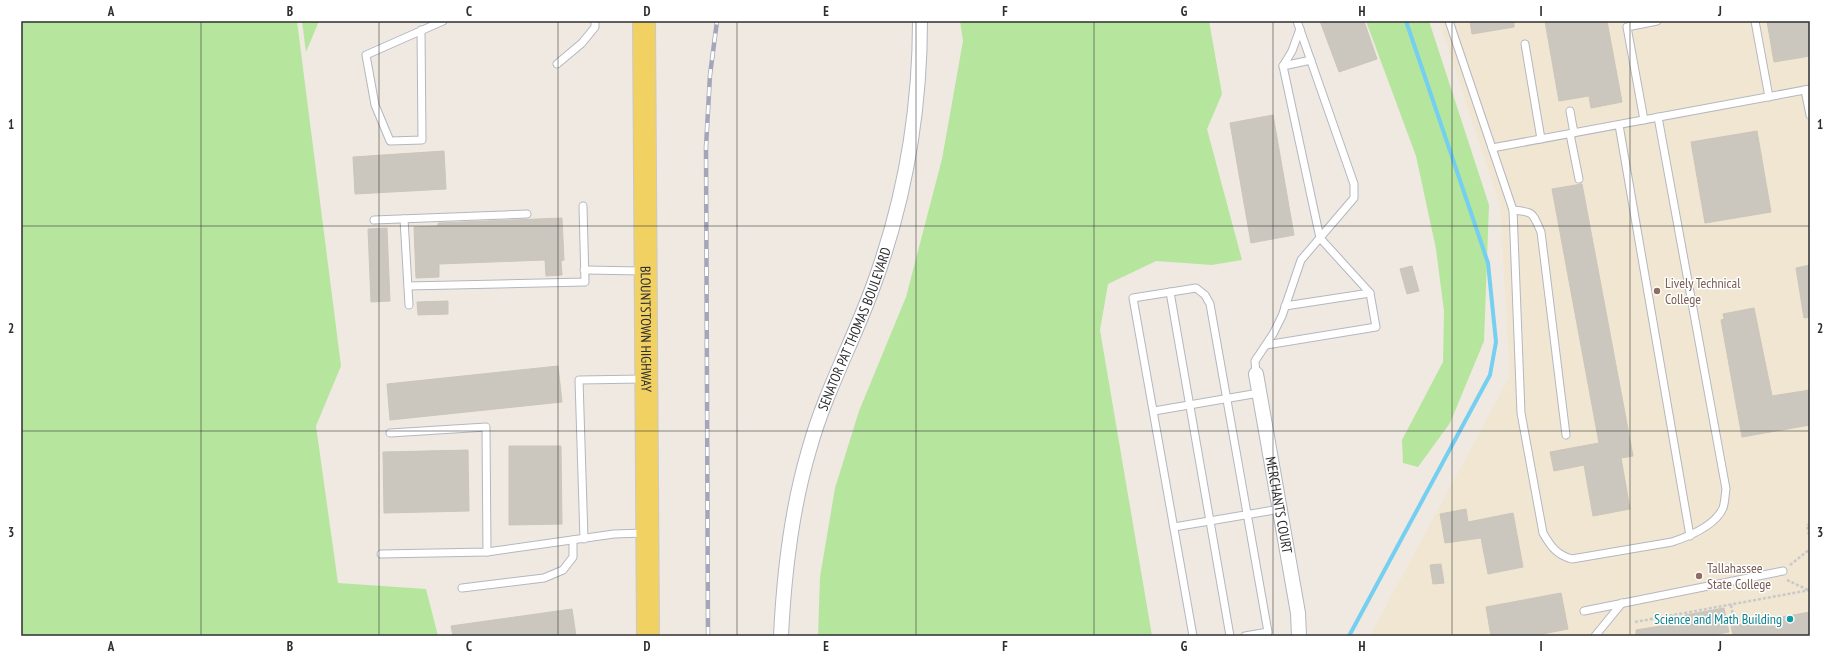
<svg xmlns="http://www.w3.org/2000/svg" width="1831" height="657" font-family="'PT Sans Narrow',sans-serif">
<rect width="100%" height="100%" fill="#efe9e1"/>
<path fill="#f0e6d1" d="M 1439,21 L 1810,21 L 1810,636 L 1370,636 L 1510,376 L 1500,205 Z"/>
<g fill="#b6e59e">
<path d="M 21,21 L 297,21 L 341,366 L 316,426 L 338,583 L 426,589 L 438,636 L 21,636 Z"/>
<path d="M 302,21 L 319,21 L 306,52 Z"/>
<path d="M 960,21 L 1209,21 L 1222,94 L 1207,129 L 1242,260 L 1212,265 L 1156,261 L 1108,284 L 1100,330 L 1152,636 L 818,636 L 820,577 L 835,488 L 859,411 L 906,297 L 942,159 L 963,41 Z"/>
<path d="M 1366,21 L 1429,21 L 1489,205 L 1484,341 L 1450,423 L 1418,467 L 1403,463 L 1402,440 L 1443,362 L 1444,311 L 1436,249 L 1416,156 Z"/>
</g>
<g fill="none" stroke-linecap="round" stroke-linejoin="round">
<path stroke="#75cff0" stroke-width="4" d="M 1349,636 L 1490,375 L 1496,342 L 1488,263 L 1406,21"/>
</g>
<g fill="#cbc7bf" stroke="#cbc5ba">
<path d="M 1320,21 L 1364,21 L 1377,59 L 1339,72 Z"/>
<path d="M 1470,21 L 1514,21 L 1514,27 L 1472,34 Z"/>
<path d="M 1545,21 L 1607,21 L 1622,102 L 1591,108 L 1589,96 L 1559,101 Z"/>
<path d="M 1767,21 L 1810,21 L 1810,56 L 1774,62 Z"/>
<path d="M 1273,115 L 1294,235 L 1251,243 L 1230,123 Z"/>
<path d="M 1757,131 L 1771,212 L 1705,223 L 1691,142 Z"/>
<path d="M 444,151 L 446,189 L 355,194 L 353,157 Z"/>
<path d="M 1582,184 L 1633,456 L 1621,458 L 1630,509 L 1593,516 L 1584,465 L 1554,471 L 1550,452 L 1599,443 L 1552,189 Z"/>
<path d="M 562,218 L 564,260 L 561,261 L 562,275 L 546,276 L 545,260 L 439,264 L 439,277 L 416,278 L 414,227 L 438,226 L 438,223 Z"/>
<path d="M 387,228 L 390,301 L 371,302 L 368,229 Z"/>
<path d="M 1810,265 L 1810,317 L 1804,318 L 1796,268 Z"/>
<path d="M 1412,266 L 1419,291 L 1407,294 L 1400,269 Z"/>
<path d="M 448,301 L 448,314 L 418,315 L 417,302 Z"/>
<path d="M 1754,308 L 1772,396 L 1810,390 L 1810,425 L 1742,437 L 1721,320 L 1724,319 L 1723,314 Z"/>
<path d="M 558,366 L 562,402 L 390,420 L 387,384 Z"/>
<path d="M 509,446 L 561,446 L 562,524 L 509,525 Z"/>
<path d="M 468,450 L 469,511 L 384,513 L 383,452 Z"/>
<path d="M 1466,509 L 1468,522 L 1513,513 L 1523,567 L 1488,574 L 1481,538 L 1445,543 L 1440,514 Z"/>
<path d="M 1441,564 L 1444,583 L 1433,584 L 1430,565 Z"/>
<path d="M 1561,593 L 1568,629 L 1532,636 L 1491,636 L 1486,607 Z"/>
<path d="M 1724,608 L 1729,632 L 1707,636 L 1636,636 L 1636,630 L 1686,622 L 1685,615 Z"/>
<path d="M 572,609 L 576,636 L 453,636 L 451,626 Z"/>
<path d="M 1810,612 L 1810,636 L 1733,636 L 1731,626 Z"/>
</g>
<g fill="none" stroke-linecap="round" stroke-linejoin="round">
<defs>
<g id="lane">
<path d="M 1449,21 L 1513,210 L 1521,413 L 1543,533 C 1551,547 1557,555 1572,559 L 1672,542 C 1690,536 1715,526 1723,508 C 1725,502 1725,495 1726,489 L 1658,117"/>
<path d="M 1755,21 L 1769,97"/>
<path d="M 421,30 L 422,140 L 390,141 L 375,105 L 366,55 L 443,21"/>
<path d="M 1525,44 L 1541,139"/>
<path d="M 557,64 L 582,43 L 595,27 L 595,21"/>
<path d="M 1283,66 L 1311,60"/>
<path d="M 1805,90 L 1810,115"/>
<path d="M 1570,111 L 1574,133"/>
<path d="M 1644,120 L 1627,27 L 1657,21"/>
<path d="M 1619,125 L 1690,536"/>
<path d="M 1570,134 L 1579,179"/>
<path d="M 1492,148 L 1810,89"/>
<path d="M 1513,210 C 1534,212 1532,212 1541,232 L 1566,435"/>
<path d="M 404,219 L 409,305"/>
<path d="M 374,220 L 527,214"/>
<path d="M 584,270 L 644,271"/>
<path d="M 408,286 L 585,282 L 583,206"/>
<path d="M 1170,292 L 1230,636"/>
<path d="M 1285,306 L 1370,293 L 1320,238 L 1283,66 L 1292,51 L 1300,29"/>
<path d="M 1266,345 L 1376,327 L 1370,293"/>
<path d="M 1256,374 L 1255,361 L 1273,334 L 1282,316 L 1301,260 L 1354,198 L 1354,184 L 1297,21"/>
<path d="M 1154,411 L 1259,393"/>
<path d="M 390,433 L 486,427 L 487,552"/>
<path d="M 1174,527 L 1280,509"/>
<path d="M 584,539 L 579,380 L 643,379"/>
<path d="M 381,554 L 487,552 L 614,534 L 645,533"/>
<path d="M 462,588 L 544,578 L 563,570 L 573,557 L 573,540"/>
<path d="M 1584,611 L 1783,571"/>
<path d="M 1193,636 L 1133,298 L 1196,288 L 1205,295 L 1210,304 L 1268,632 L 1245,636"/>
<path d="M 1595,636 L 1622,603"/>
</g>
<g id="street">
<path id="s1" d="M 1256,374 L 1298,613 L 1299,636"/>
<path id="s2" d="M 781,636 C 784,573 791,511 809,450 C 825,392 854,340 874,284 C 905,199 920,111 920,21"/>
</g>
<g id="primary">
<path id="s3" d="M 644,21 L 648,636"/>
</g>
</defs>
<use href="#lane" stroke="#b4b7c1" stroke-width="9"/>
<use href="#street" stroke="#b4b7c1" stroke-width="16"/>
<use href="#primary" stroke="#c9c9c9" stroke-width="24"/>
<g stroke="#c9c9c9" stroke-width="2.5" stroke-dasharray="3 2" stroke-linecap="butt">
<path d="M 1810,524 L 1807,525 L 1810,540"/>
<path d="M 1790,565 L 1810,549"/>
<path d="M 1787,580 L 1808,590"/>
<path d="M 1731,605 L 1735,625"/>
<path d="M 1674,615 L 1677,629"/>
<path d="M 1635,622 L 1810,590"/>
</g>
<use href="#lane" stroke="#fff" stroke-width="7"/>
<use href="#street" stroke="#fff" stroke-width="14"/>
<use href="#primary" stroke="#f2d163" stroke-width="22"/>
<defs>
<path id="rail" d="M 708,636 L 706,147 L 710,75 L 717,21"/>
</defs>
<use href="#rail" stroke="#a3a6b8" stroke-width="4.5"/>
<use href="#rail" stroke="#fff" stroke-width="3" stroke-dasharray="9" stroke-linecap="butt"/>
</g>
<path fill="none" stroke="#2e2e2e" stroke-width="1" stroke-opacity="0.55" d="M 201,21 L 201,636M 379,21 L 379,636M 558,21 L 558,636M 737,21 L 737,636M 916,21 L 916,636M 1094,21 L 1094,636M 1273,21 L 1273,636M 1452,21 L 1452,636M 1630,21 L 1630,636M 21,226 L 1810,226M 21,431 L 1810,431"/>
<g fill="#8d6e63" stroke="#fff" stroke-width="1.5">
<circle cx="1657" cy="291" r="4"/>
<circle cx="1699" cy="576" r="4"/>
</g>
<circle fill="#0f9aa8" stroke="#fff" stroke-width="1.5" cx="1790" cy="619" r="4"/>
<g text-anchor="middle" stroke-width="3" stroke-linejoin="round" paint-order="stroke">
<g font-size="14" fill="#785e54" stroke="#fff" text-anchor="start">
<text x="1665" y="288">Lively Technical<tspan x="1665" dy="16">College</tspan></text>
<text x="1707" y="573">Tallahassee<tspan x="1707" dy="16">State College</tspan></text>
</g>
<g font-size="14" fill="#2e2e2e" stroke="#fff">
<text dy="5" stroke="none"><textPath href="#s3" startOffset="308">BLOUNTSTOWN HIGHWAY</textPath></text>
<text dy="5" stroke="none"><textPath href="#s2" startOffset="318">SENATOR PAT THOMAS BOULEVARD</textPath></text>
<text dy="5" stroke="none"><textPath href="#s1" startOffset="133">MERCHANTS COURT</textPath></text>
</g>
<g font-size="14" fill="#0d838f" stroke="#fff" text-anchor="end">
<text x="1782" y="624">Science and Math Building</text>
</g>
</g>
<rect width="1831" height="657" fill="none" stroke="#ffffff" stroke-width="44"/>
<rect x="22" y="22" width="1787" height="613" fill="none" stroke="#2e2e2e" stroke-width="1.5"/>
<g font-size="13" text-anchor="middle" font-weight="bold" fill="#2e2e2e">
<text x="111" y="16">A</text>
<text x="290" y="16">B</text>
<text x="469" y="16">C</text>
<text x="647" y="16">D</text>
<text x="826" y="16">E</text>
<text x="1005" y="16">F</text>
<text x="1184" y="16">G</text>
<text x="1362" y="16">H</text>
<text x="1541" y="16">I</text>
<text x="1720" y="16">J</text>
<text x="11" y="129">1</text>
<text x="1820" y="129">1</text>
<text x="11" y="333">2</text>
<text x="1820" y="333">2</text>
<text x="11" y="537">3</text>
<text x="1820" y="537">3</text>
<text x="111" y="651">A</text>
<text x="290" y="651">B</text>
<text x="469" y="651">C</text>
<text x="647" y="651">D</text>
<text x="826" y="651">E</text>
<text x="1005" y="651">F</text>
<text x="1184" y="651">G</text>
<text x="1362" y="651">H</text>
<text x="1541" y="651">I</text>
<text x="1720" y="651">J</text>
</g>
</svg>
